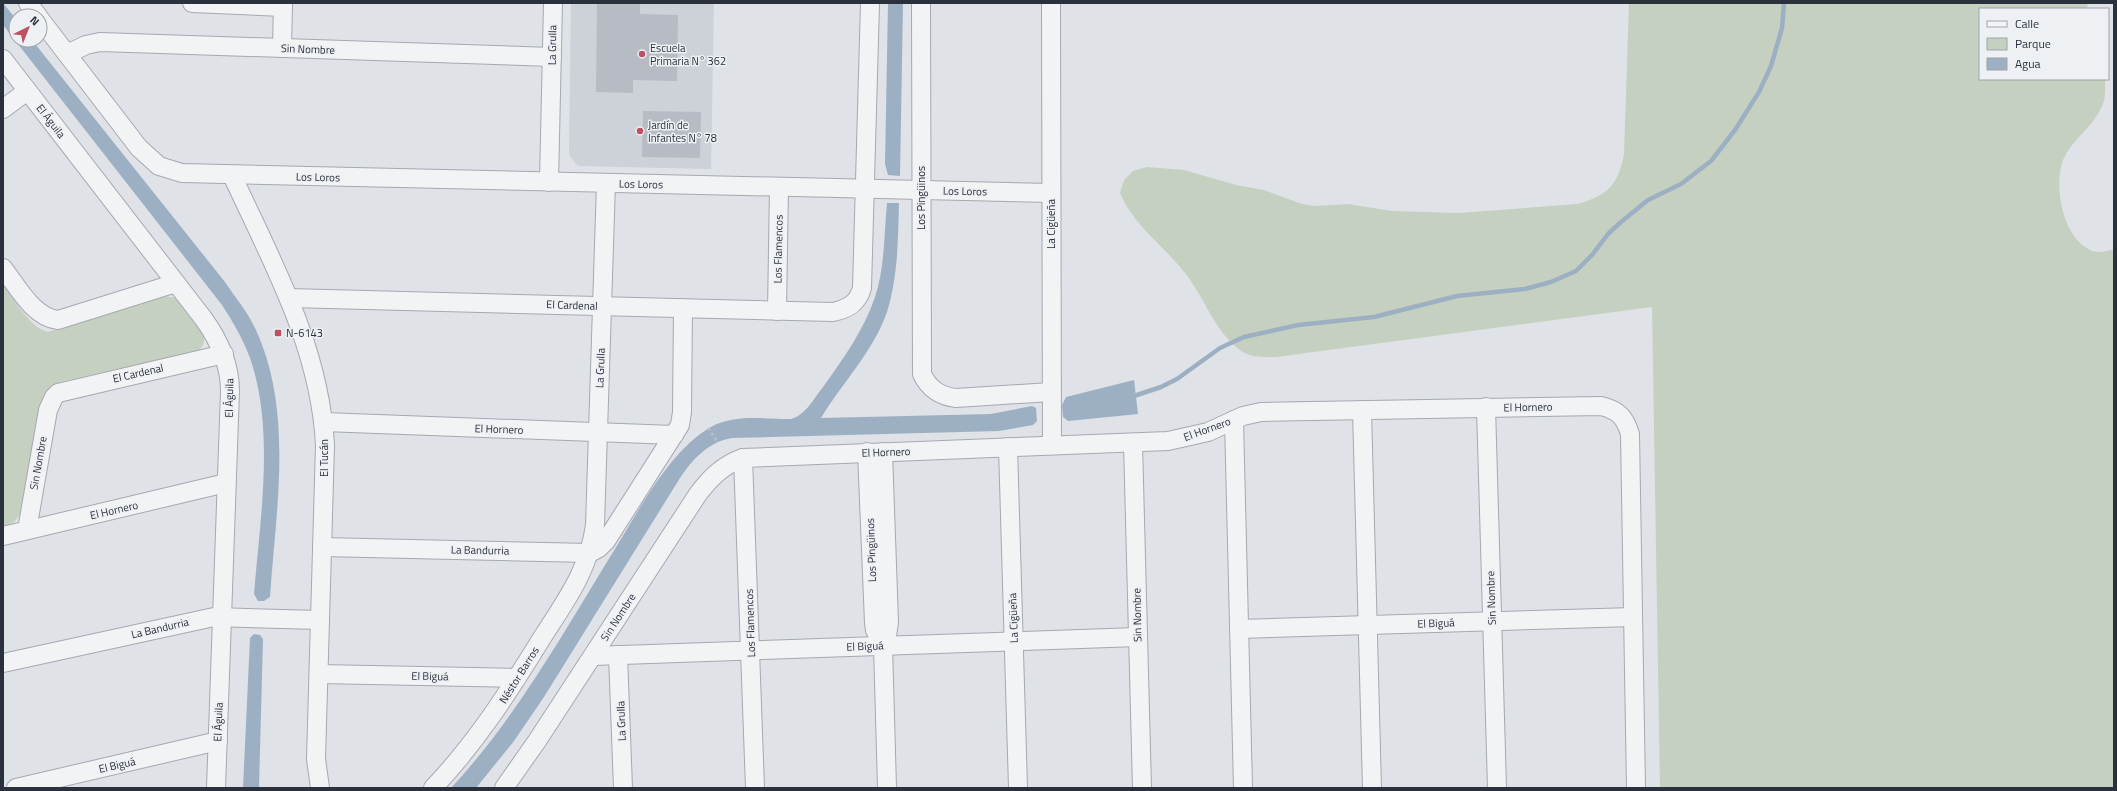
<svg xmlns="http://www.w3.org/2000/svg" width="2117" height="791" font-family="'Titillium Web',sans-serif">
<rect width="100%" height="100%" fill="#dfe2e7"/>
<path fill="#cdd1d8" d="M 571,3 L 714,3 L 711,169 L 578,166 L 569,155 Z"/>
<g fill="#c5d0c1">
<path d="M 1629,3 L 2087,3 L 2088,9 L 1980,9 L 1980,79 L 2105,79 C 2105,88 2106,98 2102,106 C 2093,128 2070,140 2062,163 C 2054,189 2063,237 2090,250 C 2097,254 2107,251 2114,249 L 2114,788 L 1660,788 L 1652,307 L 1276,357 C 1264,357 1250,358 1240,350 C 1214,331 1205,298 1185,273 C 1164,246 1134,226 1120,193 L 1124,180 L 1133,171 L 1147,167 L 1184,170 L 1236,185 L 1264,190 L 1302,204 L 1315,206 L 1348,204 L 1392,211 L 1459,213 L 1578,204 C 1608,195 1618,185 1624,154 Z"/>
<path d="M 3,285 C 14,299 30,328 48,332 L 164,296 L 176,298 C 187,310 219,339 196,352 L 59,382 L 47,390 L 42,404 L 20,515 L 14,522 L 3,527 Z"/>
</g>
<g fill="#9db0c3">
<path d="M 3,3 L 16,19 L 16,40 L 32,40 L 225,282 C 235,297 247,311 255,328 C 294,411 276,508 270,597 L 264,601 L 258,601 L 254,594 C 260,519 275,430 250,358 C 243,339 233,322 222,305 L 3,25 Z"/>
<path d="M 888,3 L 903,3 L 900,176 L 888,175 L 885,164 Z"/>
<path d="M 887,203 L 899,203 C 898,240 898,277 887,312 C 873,352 842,383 821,418 L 991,414 L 1032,406 L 1036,408 L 1037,421 L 1033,425 L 999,431 L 732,438 C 708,442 693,459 680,478 L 544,697 L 514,741 L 476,788 L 451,788 C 515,719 561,637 610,557 C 636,516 668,451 711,427 C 733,414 766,419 791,419 C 806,415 814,398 823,387 C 843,359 864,330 875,297 C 885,267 884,234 887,203 Z"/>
<path d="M 1134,380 L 1138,414 L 1068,421 L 1063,417 L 1062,405 L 1066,397 Z"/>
<path d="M 254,634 L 260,635 L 263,639 L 259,788 L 243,788 L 250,638 Z"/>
</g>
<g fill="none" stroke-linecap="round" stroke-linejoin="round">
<path stroke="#9db0c3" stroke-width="4.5" d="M 1131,397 L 1161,387 L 1177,379 L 1220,348 L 1244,337 L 1298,325 L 1374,317 L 1457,296 L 1525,289 L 1551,282 L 1576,271 L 1592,255 L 1608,234 L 1621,222 L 1648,200 L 1681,184 L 1711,161 L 1735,130 L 1759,92 L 1771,66 L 1782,28 L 1784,3"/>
</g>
<g fill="#b7bbc3">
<path d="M 597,3 L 640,3 L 640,14 L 678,15 L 677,81 L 633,80 L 633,93 L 596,92 Z"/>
<path d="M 643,111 L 701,112 L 700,158 L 642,157 Z"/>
</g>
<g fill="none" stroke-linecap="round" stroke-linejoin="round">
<defs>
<g id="street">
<path d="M 28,3 L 38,16"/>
<path d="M 192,3 L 283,7"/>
<path d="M 921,3 L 922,374 C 929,389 940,396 956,398 L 1051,392"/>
<path d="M 1051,3 L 1052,445"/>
<path d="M 40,19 L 139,148 L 159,166 L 182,173 L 1051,193"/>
<path d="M 282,48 L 283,3"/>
<path d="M 67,54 L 86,45 L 100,42 L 552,57"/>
<path d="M 3,59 L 203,318 C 219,340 230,363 230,391 L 216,788"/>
<path d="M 3,109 L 27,91"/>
<path d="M 232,175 C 272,262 320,347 325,445 L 316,759 L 320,788"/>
<path d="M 549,182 L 553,3"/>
<path d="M 3,268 C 17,286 33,317 58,320 L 176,283"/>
<path d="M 289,298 L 833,312 C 848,309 858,303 862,288 L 870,3"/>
<path d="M 777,311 L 779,187"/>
<path d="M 1486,407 L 1497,788"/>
<path d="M 1362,410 L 1372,788"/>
<path d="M 1234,420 L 1243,788"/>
<path d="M 324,422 L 674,435"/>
<path d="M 1133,443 L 1142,788"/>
<path d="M 1008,447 L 1018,788"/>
<path d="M 867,452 L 874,623 L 875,630 L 883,646"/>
<path d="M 883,452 L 889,622 L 887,636 L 883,646 L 887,788"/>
<path d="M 743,458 L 755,788"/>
<path d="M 27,530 L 48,410 L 54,397 L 58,393 L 224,354"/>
<path d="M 3,536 L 226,483"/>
<path d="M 322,547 L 590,553 L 599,548 L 606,541 L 680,425 L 682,412 L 683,308"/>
<path d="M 1239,629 L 1633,617"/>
<path d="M 618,655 L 623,788"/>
<path d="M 593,656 L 1138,637"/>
<path d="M 3,663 L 214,617 L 320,620"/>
<path d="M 319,674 L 517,678"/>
<path d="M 16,788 L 218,741"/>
<path d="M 433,788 C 475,744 508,693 540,641 C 564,603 589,571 595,525 L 606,183"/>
<path d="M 504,788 L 537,741 L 698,494 C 711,477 723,465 743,458 L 1168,441 L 1208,432 L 1243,416 L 1261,412 L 1601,406 C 1618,410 1625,417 1630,434 L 1636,788"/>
</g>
</defs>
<use href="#street" stroke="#a5a9b0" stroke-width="20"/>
<path stroke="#bdc0c5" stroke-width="2.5" stroke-dasharray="3 3" stroke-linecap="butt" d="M 708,428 L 717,441"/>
<use href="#street" stroke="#f1f3f5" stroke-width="18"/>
</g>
<g fill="#bf5061" stroke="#eef1f4" stroke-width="1.5">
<circle cx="642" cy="54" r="4"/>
<circle cx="640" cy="131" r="4"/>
<rect x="274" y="329" width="8" height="8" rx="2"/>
</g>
<g text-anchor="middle" stroke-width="3" stroke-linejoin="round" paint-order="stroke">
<g font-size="11" fill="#2a303c" stroke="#eef1f4">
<text transform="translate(552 45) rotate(-89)" y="4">La Grulla</text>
<text transform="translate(308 49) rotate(2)" y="4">Sin Nombre</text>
<text transform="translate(51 121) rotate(52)" y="4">El Águila</text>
<text transform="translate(318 177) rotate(1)" y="4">Los Loros</text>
<text transform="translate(641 184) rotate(1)" y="4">Los Loros</text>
<text transform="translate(965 191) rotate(1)" y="4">Los Loros</text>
<text transform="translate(921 198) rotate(-90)" y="4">Los Pingüinos</text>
<text transform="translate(1051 224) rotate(-90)" y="4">La Cigüeña</text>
<text transform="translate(778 249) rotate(-89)" y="4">Los Flamencos</text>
<text transform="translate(572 305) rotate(2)" y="4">El Cardenal</text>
<text transform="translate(600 368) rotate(-88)" y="4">La Grulla</text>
<text transform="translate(138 373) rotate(-13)" y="4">El Cardenal</text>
<text transform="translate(229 398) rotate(-89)" y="4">El Águila</text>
<text transform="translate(1528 407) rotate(-1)" y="4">El Hornero</text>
<text transform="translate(499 429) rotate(2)" y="4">El Hornero</text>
<text transform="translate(1207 429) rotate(-20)" y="4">El Hornero</text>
<text transform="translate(886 452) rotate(-2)" y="4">El Hornero</text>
<text transform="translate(324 458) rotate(-90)" y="4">El Tucán</text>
<text transform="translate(38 463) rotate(-80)" y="4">Sin Nombre</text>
<text transform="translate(114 510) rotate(-13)" y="4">El Hornero</text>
<text transform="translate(480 550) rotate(1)" y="4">La Bandurria</text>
<text transform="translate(871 550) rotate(-92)" y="4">Los Pingüinos</text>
<text transform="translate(1491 598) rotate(-92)" y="4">Sin Nombre</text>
<text transform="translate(1137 615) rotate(-91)" y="4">Sin Nombre</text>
<text transform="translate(618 617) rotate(-57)" y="4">Sin Nombre</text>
<text transform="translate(1013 618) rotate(-92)" y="4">La Cigüeña</text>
<text transform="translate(750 623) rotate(-92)" y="4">Los Flamencos</text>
<text transform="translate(1436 623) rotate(-2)" y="4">El Biguá</text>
<text transform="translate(160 628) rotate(-13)" y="4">La Bandurria</text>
<text transform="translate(865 646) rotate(-2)" y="4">El Biguá</text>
<text transform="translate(519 675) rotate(-58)" y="4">Néstor Barros</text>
<text transform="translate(430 676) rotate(1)" y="4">El Biguá</text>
<text transform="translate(621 721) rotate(-92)" y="4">La Grulla</text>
<text transform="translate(218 722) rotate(-88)" y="4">El Águila</text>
<text transform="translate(117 765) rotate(-13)" y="4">El Biguá</text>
</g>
<g font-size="11" fill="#2a303c" stroke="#eef1f4" text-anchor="start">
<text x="650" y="52">Escuela<tspan x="650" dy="13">Primaria N° 362</tspan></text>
<text x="648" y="129">Jardín de<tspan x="648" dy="13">Infantes N° 78</tspan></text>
<text x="286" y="337">N-6143</text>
</g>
</g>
<rect width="2117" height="791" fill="none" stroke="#2a303c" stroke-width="8"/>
<rect x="1979" y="8" width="130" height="72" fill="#eef1f4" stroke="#a0a4aa"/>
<rect x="1987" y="21" width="20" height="6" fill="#f1f3f5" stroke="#a0a4aa"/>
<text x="2015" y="28" font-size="12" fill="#2a303c">Calle</text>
<rect x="1987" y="38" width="20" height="12" fill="#c5d0c1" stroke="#a0a4aa"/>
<text x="2015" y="48" font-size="12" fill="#2a303c">Parque</text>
<rect x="1987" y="58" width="20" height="12" fill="#9db0c3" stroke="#a0a4aa"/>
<text x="2015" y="68" font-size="12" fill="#2a303c">Agua</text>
<g transform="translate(28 28) rotate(43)"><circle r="19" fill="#eef1f4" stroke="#a0a4aa"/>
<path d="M0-3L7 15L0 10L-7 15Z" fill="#bf5061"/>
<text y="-6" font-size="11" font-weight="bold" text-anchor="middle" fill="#2a303c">N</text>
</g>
</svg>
